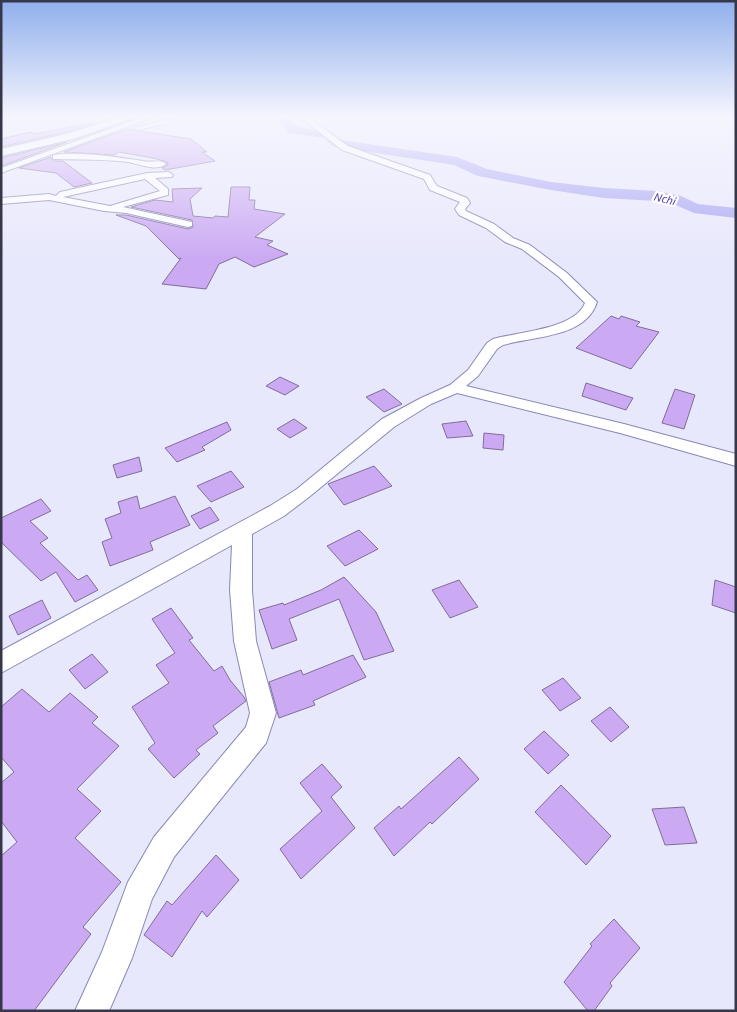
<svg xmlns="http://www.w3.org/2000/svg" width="737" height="1012" font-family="'Noto Sans',sans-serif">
<rect width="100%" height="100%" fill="#e8e8fc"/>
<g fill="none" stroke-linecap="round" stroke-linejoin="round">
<path fill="#aaa7f3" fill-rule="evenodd" d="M 277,117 L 293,117 L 290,120 C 305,135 323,124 341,140 L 457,157 L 487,169 L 551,182 L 604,188 L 657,191 L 681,196 L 698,204 L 736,208 L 736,218 L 694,213 L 671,203 L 657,201 L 604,198 L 551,190 L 478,176 L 454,165 L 337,147 L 333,146 L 324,138 L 289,133 L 278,121 Z"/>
</g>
<g fill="#cba9f3" stroke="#816d98">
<path d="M 88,123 L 92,124 L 66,132 L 1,147 L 1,139 L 30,132 L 36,134 Z"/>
<path d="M 127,129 L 191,139 L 207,152 L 202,152 L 215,161 L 165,170 L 162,168 L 168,165 L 167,162 L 153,158 L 119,152 L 114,155 L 64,152 Z"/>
<path d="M 67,142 L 1,166 L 1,158 Z"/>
<path d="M 51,157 L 53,161 L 63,161 L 92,183 L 74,187 L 56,173 L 19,168 Z"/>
<path d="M 231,187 L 250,187 L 249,200 L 255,200 L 254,209 L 285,214 L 255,237 L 273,241 L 267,245 L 288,254 L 254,267 L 235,257 L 219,264 L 206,289 L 162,284 L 181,258 L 179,259 L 146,226 L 116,215 L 126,215 L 188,229 L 193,227 L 192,220 L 131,207 L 155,200 L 173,202 L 172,189 L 202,188 L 190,199 L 193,216 L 213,218 L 215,216 L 228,217 Z"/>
<path d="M 611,316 L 619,319 L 621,316 L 640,322 L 636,326 L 659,332 L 631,369 L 576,348 Z"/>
<path d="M 280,377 L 299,386 L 285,395 L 266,386 Z"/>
<path d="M 586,383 L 633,398 L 626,410 L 582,396 Z"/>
<path d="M 384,389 L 402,404 L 384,412 L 366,397 Z"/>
<path d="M 675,389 L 695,395 L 684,429 L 662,423 Z"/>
<path d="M 294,419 L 307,428 L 290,438 L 277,429 Z"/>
<path d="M 466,421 L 473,436 L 447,438 L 442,424 Z"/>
<path d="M 227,422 L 231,430 L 202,447 L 205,450 L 177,462 L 165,448 Z"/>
<path d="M 484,433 L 504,435 L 503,450 L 483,448 Z"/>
<path d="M 139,457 L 142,471 L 117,478 L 113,465 Z"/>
<path d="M 374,466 L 392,486 L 344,505 L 328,484 Z"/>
<path d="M 231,471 L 244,487 L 211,502 L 197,486 Z"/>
<path d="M 137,496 L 140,509 L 175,496 L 190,525 L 150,542 L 153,550 L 110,566 L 102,542 L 112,538 L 105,519 L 121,513 L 118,502 Z"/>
<path d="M 41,499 L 51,511 L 30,521 L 48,538 L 40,543 L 78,580 L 87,575 L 98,590 L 75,602 L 56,572 L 41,581 L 1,542 L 1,518 Z"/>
<path d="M 210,507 L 219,520 L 200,529 L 191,516 Z"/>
<path d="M 359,530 L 378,549 L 345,566 L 327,546 Z"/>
<path d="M 344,577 L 376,612 L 394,651 L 364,660 L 339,599 L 289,619 L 297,640 L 272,649 L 259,610 L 283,603 L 284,605 L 321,590 Z"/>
<path d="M 459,580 L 478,607 L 450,618 L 432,590 Z"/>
<path d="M 715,580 L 736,587 L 736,613 L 712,605 Z"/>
<path d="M 42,600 L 51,618 L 18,635 L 9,616 Z"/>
<path d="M 171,608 L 193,638 L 189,640 L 214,671 L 222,666 L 230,680 L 244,697 L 246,701 L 213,726 L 218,733 L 196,750 L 200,754 L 174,778 L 148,749 L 155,743 L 132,707 L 169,683 L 156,665 L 175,653 L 152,619 Z"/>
<path d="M 92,654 L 108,672 L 85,689 L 69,670 Z"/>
<path d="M 353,655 L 366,677 L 313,701 L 315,705 L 279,718 L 269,682 L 301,670 L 303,675 Z"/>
<path d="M 563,678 L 581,698 L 560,711 L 542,690 Z"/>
<path d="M 22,689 L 49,712 L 70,693 L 98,717 L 92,723 L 119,746 L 77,789 L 101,811 L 75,838 L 121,882 L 83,927 L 91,934 L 34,1011 L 1,1011 L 1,856 L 17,842 L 1,821 L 1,783 L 14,772 L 1,757 L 1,707 Z"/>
<path d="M 610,707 L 629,727 L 611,742 L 591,721 Z"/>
<path d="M 544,731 L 569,755 L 548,774 L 524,749 Z"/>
<path d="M 459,757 L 479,779 L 432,824 L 430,822 L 394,856 L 374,828 L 399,806 L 401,809 Z"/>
<path d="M 322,764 L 342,787 L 331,797 L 355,828 L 301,879 L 280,849 L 322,811 L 300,783 Z"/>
<path d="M 561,785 L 611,836 L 586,865 L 535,812 Z"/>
<path d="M 684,807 L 697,843 L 665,845 L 652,809 Z"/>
<path d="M 216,855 L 239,880 L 207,917 L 202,911 L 172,957 L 144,935 L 167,901 L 172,905 Z"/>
<path d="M 614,919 L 640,948 L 610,983 L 612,986 L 594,1011 L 588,1011 L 564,982 L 592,946 L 590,944 Z"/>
</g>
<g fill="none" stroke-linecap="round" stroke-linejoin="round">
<defs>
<g id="minor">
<path d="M 143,117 L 154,117 L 1,173 L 1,168 Z"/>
<path d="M 300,117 L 308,117 L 348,146 L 430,175 L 437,186 L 467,198 L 470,203 L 465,209 L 466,211 L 494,224 L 513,238 L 530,245 L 567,273 L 597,302 C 586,338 533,336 503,345 L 497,349 L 478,376 L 466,386 L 624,424 L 736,454 L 736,466 L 620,433 L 457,393 L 431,404 L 394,427 L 309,497 L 284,516 L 252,534 L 252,590 L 256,641 L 276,713 L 266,743 L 174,857 L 152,899 L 132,958 L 109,1011 L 75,1011 L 102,952 L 128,882 L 154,837 L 246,727 L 250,713 L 234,641 L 230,590 L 232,545 L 1,673 L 1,651 L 270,506 L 297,489 L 382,419 L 421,398 L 450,385 L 468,370 L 487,343 L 493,339 C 518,332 575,329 585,303 L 559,277 L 522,249 L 505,242 L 486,228 L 459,215 L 455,209 L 460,202 L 430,190 L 424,179 L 342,150 Z"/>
<path d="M 171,119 L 173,120 L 173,122 L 138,130 L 134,128 Z"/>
<path d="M 53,155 C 80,151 117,157 143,161 C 151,163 160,159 166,164 C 156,172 139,164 128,162 C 104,159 80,160 56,159 L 53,159 Z"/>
<path d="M 169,172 L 173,175 L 172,177 L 155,178 L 168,189 L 168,195 L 123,207 L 192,222 L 192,226 L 188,227 L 126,213 L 104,211 L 49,200 L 1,204 L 1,198 L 49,194 L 56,196 L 60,192 L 147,173 ZM 145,179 L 160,191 L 110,206 L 63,197 Z"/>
</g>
<path id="trunk" d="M 120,117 L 137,117 L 73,139 L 1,156 L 1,149 L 66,134 Z"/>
</defs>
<use href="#minor" stroke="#8888b6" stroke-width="2"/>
<use href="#trunk" stroke="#8888b6" stroke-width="2"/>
<use href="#minor" fill="#fff" fill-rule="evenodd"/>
<use href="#trunk" fill="#fff" fill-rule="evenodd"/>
</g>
<linearGradient id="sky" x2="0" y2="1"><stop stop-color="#8fafec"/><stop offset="0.45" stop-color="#f5f5fe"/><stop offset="1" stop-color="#f5f5fe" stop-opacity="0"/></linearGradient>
<rect width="737" height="259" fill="url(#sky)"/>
<g text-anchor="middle" stroke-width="4.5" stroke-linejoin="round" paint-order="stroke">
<g font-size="11" font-style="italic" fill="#4c39a5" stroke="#fff">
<text transform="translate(665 199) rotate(14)" y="4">Nchi</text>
</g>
</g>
<rect width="737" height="1012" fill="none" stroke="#37374a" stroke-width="5"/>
</svg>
